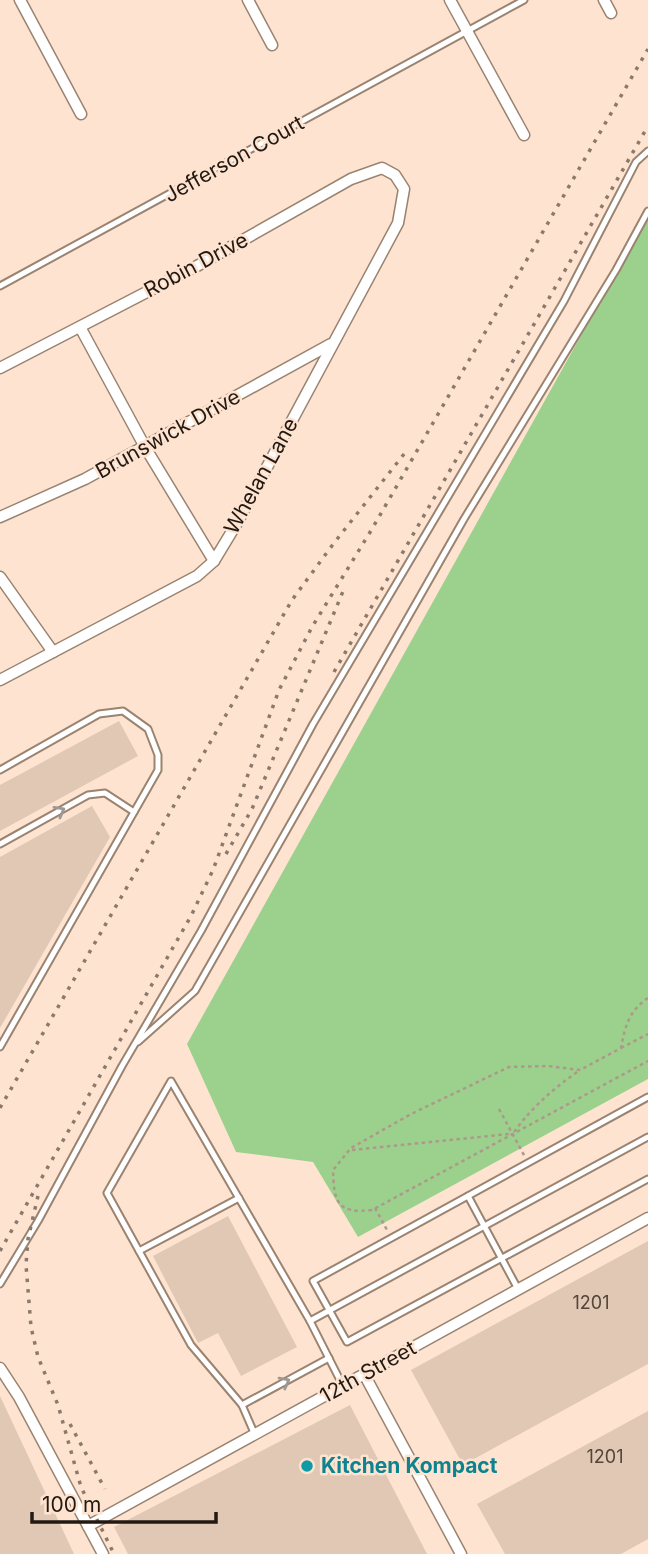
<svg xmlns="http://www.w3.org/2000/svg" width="648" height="1554" font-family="Inter,sans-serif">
<rect width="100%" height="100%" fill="#fee4d0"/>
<path fill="#9cd18d" d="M 648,215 L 648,1079 L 358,1237 L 313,1162 L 236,1152 L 187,1044 Z"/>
<g fill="#e1c8b4">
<path d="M 119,721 L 138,756 L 0,831 L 0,785 Z"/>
<path d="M 92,806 L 110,837 L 0,1028 L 0,857 Z"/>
<path d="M 228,1216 L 297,1347 L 241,1376 L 218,1333 L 198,1343 L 153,1256 Z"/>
<path d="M 648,1241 L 648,1364 L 463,1465 L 411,1370 Z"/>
<path d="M 0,1396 L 74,1554 L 0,1554 Z"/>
<path d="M 350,1405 L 427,1554 L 128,1554 L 114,1527 Z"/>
<path d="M 648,1411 L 648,1539 L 621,1554 L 505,1554 L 477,1504 Z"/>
</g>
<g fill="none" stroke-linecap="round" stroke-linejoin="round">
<defs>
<g id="service">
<path d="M 0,286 L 524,0"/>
<path d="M 0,770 L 99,714 L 123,711 L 148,729 L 158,755 L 158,770 L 0,1047"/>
<path d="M 0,844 L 88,795 L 105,793 L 134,812"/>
<path d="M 138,1042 L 195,991 L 464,519 L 616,270 L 648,211"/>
<path d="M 648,1097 L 313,1281 L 347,1342 L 648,1179"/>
<path d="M 468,1196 L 518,1289"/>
<path d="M 139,1251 L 239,1198"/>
<path d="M 0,1284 L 38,1221 L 122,1066 L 201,931 L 313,724 L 564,301 L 636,162 L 648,151"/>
<path d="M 343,1386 L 310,1321 L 648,1137"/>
<path d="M 242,1405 L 329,1358"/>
<path d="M 255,1435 L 242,1405 L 191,1345 L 107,1193 L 171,1081 L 310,1321"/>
</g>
<g id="minor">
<path d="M 20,0 L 81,114"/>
<path d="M 248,0 L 272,45"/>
<path d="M 450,0 L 524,135"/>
<path d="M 604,0 L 611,13"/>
<path d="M 80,327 L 145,447 L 214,561"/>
<path d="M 0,368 L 197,266 L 351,179 L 382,168 L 395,175 L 404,189 L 398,223 L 237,523 L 214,561 L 197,576 L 0,680"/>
<path d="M 0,517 L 85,479 L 331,344"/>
<path d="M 0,577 L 53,652"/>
<path d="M 0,1368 L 19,1397 L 103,1554"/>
<path d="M 364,1374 L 461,1554"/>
<path d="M 88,1526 L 648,1218"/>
</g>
</defs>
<use href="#service" stroke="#9a8370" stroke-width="9"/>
<use href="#minor" stroke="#9a8370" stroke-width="13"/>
<g stroke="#ad998a" stroke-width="2.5" stroke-dasharray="3.5 3.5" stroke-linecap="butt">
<path d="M 648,998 C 629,1011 625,1026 621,1048 L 580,1070 L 548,1066 L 509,1067 L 411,1114 L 351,1148 L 333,1170 C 334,1202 337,1214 372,1210 L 648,1061"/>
<path d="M 621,1048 L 648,1034"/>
<path d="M 499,1109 L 525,1157"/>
<path d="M 514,1132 C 533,1106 554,1088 580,1070"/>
<path d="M 352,1150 L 509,1134"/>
<path d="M 375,1208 L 387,1230"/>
</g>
<use href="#service" stroke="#fff" stroke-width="5"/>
<use href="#minor" stroke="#fff" stroke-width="10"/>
<g stroke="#8b7a6c" stroke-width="3.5" stroke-dasharray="3.5 7" stroke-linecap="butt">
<path d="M 334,672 L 648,126"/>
<path d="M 226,854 L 252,809 L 344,589"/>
<path d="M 0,1108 L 292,600 L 334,543 L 408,449"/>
<path d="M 38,1196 L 28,1239 L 26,1265 L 31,1327 L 38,1357 L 58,1405 L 81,1487 L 114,1554"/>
<path d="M 0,1251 L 191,916 L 213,870 L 279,690 L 312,627 L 372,529 L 648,49"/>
<path d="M 70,1424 L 105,1489"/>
</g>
</g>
<defs><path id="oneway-chevron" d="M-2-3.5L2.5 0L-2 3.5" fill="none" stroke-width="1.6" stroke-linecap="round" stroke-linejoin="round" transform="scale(1.75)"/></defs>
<g stroke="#9c9894">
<use href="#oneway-chevron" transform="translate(60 811) rotate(-29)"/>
<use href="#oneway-chevron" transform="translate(285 1382) rotate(-28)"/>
</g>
<circle fill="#0f9aa8" stroke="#fee4d0" stroke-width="2.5" cx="307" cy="1466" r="7"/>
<g text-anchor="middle" stroke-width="5" stroke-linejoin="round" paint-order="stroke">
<g font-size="18" fill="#52453a">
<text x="591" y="1309">1201</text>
<text x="605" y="1463">1201</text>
</g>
<g font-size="21" fill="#221912" stroke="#fee4d0">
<text transform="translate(234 159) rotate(-29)" y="7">Jefferson Court</text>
<text transform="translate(196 265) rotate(-28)" y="7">Robin Drive</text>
<text transform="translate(168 434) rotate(-29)" y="7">Brunswick Drive</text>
<text transform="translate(261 476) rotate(-61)" y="7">Whelan Lane</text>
<text transform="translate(368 1372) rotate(-29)" y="7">12th Street</text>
</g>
<g font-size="21" font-weight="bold" fill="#0d838f" stroke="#fee4d0" text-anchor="start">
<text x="321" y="1473">Kitchen Kompact</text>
</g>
</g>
<path d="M32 1512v10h184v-10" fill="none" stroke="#221912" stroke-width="3.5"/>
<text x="42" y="1512" font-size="21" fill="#221912" stroke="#fee4d0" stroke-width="5" paint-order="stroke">100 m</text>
</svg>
